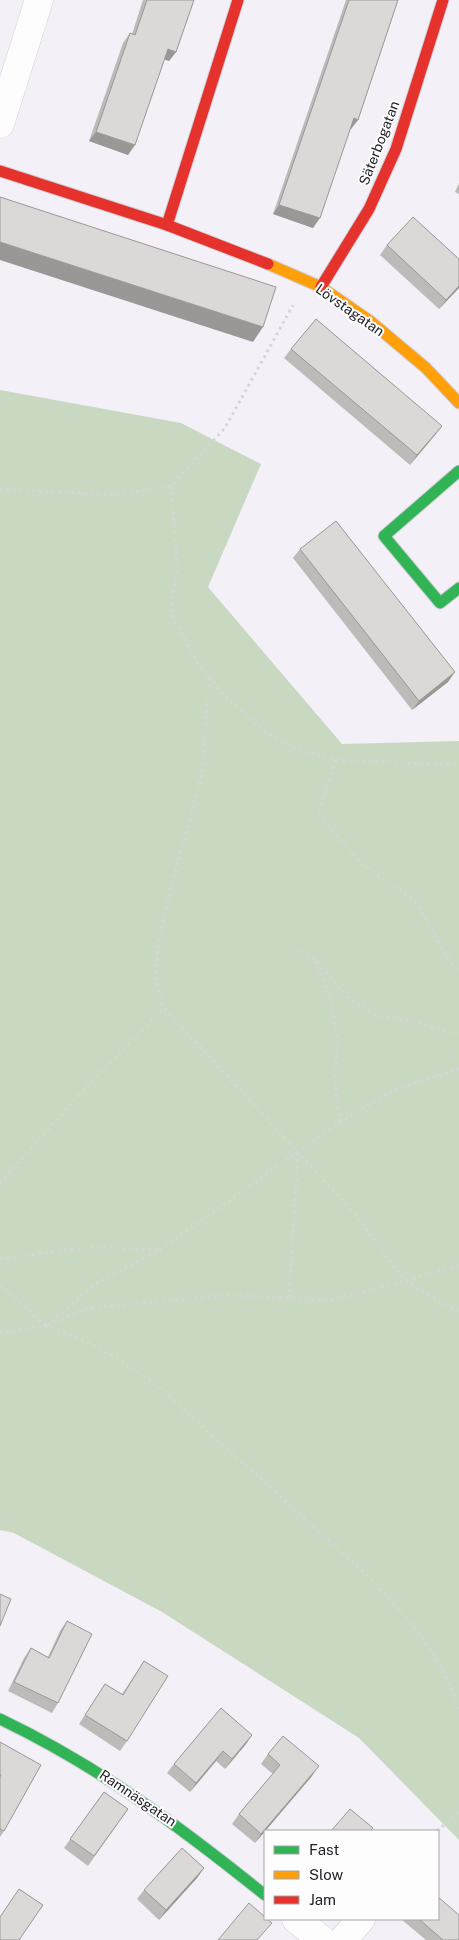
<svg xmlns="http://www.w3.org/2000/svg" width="459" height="1940" font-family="'Public Sans',sans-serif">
<rect width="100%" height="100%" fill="#f3f0f8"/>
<path fill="#c9d8c1" d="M 0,390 L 181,423 L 261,464 L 208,587 L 342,744 L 459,741 L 459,1840 L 359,1738 L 162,1612 L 14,1533 L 0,1530 Z"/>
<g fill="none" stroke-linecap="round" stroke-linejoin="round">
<defs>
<g id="street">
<path d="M 0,124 L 39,0"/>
<path d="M 296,1919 L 322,1940"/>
<path d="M 343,1940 L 361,1919"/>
</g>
<g id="fast">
<path d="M 459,471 L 384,536 L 440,603 L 459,588"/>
<path d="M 0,1719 C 100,1767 179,1826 265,1895"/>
</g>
<path id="slow" d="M 268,264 L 321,287 L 370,321 L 426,368 L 459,403"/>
<g id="jam">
<path d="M 0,171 L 167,225 L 268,264"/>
<path d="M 167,225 L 238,0"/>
<path d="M 321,287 L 369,209 L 396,149 L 443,0"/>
</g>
</defs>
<use href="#street" stroke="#d1ced6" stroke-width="29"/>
<use href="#fast" stroke="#d1ced6" stroke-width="13"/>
<use href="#slow" stroke="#d1ced6" stroke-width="13"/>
<use href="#jam" stroke="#d1ced6" stroke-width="13"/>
<g stroke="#d5d5d7" stroke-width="3" stroke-dasharray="2.5 4" stroke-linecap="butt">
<path d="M 171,486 L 176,551 L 177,569 L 172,600 L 173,617 L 197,662 L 222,693 L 264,731 L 291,746 L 306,752 L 336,760 L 459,765"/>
<path d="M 0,489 L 116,495 L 171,486 L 225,428 L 293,305"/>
<path d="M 209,678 L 202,775 L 170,890 L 158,947 L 155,979 L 164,1008 L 357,1216 L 405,1281 L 459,1312"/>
<path d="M 336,760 L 318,815 L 362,864 L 416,902 L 447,957 L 459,972"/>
<path d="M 295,949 L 314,958 L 349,999 L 378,1016 L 413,1021 L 459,1035"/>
<path d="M 315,961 L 330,997 L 337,1037 L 335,1086 L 340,1122"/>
<path d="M 0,1183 L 89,1084 L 164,1008"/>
<path d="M 0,1259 L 89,1247 L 160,1250"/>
<path d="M 0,1285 L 46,1326 L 88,1308 L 227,1295 L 332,1300 L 405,1281 L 459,1265"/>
<path d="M 289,1298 L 298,1152"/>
<path d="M 47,1326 L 93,1285 L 160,1250 L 340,1122 L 392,1091 L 459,1069"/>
<path d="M 0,1333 L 46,1326 L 81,1339 L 116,1357 L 159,1387 L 367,1575 C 405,1615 443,1656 459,1710"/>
<path d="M 437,1831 L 459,1812"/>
</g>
<use href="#street" stroke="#fdfdfe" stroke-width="28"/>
<use href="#fast" stroke="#30b455" stroke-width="11"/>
<use href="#slow" stroke="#ff9f0a" stroke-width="11"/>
<use href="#jam" stroke="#e5322d" stroke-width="11"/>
</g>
<g fill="#bebaba">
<path d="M 143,0 L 194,0 L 176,52 L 169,61 L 164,59 L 128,155 L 89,141 L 123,43 L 130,33 L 132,34 Z"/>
<path d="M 346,0 L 398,0 L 358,120 L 351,129 L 350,129 L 313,228 L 273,214 Z"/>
<path d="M 459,183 L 459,194 L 455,192 Z"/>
<path d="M 387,245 L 459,288 L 439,309 L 380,255 Z"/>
<path d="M 291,349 L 442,426 L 435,435 L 410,465 L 284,358 Z"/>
<path d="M 300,549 L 448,682 L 412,710 L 293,558 Z"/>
<path d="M 67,1621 L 58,1703 L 52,1713 L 8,1691 L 24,1658 L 31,1648 L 48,1657 L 60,1631 Z"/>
<path d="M 144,1661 L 127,1741 L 120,1751 L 79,1724 L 105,1684 L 122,1694 Z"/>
<path d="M 252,1735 L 246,1744 L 225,1769 L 216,1761 L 190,1792 L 167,1773 L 174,1764 Z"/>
<path d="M 0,1742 L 4,1831 L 0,1837 Z"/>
<path d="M 268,1754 L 312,1776 L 255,1843 L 232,1824 L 239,1814 L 273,1774 L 261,1764 Z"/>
<path d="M 104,1792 L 128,1809 L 88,1866 L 64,1848 Z"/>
<path d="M 204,1868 L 197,1878 L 159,1920 L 137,1899 L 144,1890 Z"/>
<path d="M 401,1919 L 438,1919 L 459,1940 L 426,1940 Z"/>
</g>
<g fill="#9b9797">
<path d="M 168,49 L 176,52 L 169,61 L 161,58 Z"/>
<path d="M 354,118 L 358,120 L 351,129 L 347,128 Z"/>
<path d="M 96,132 L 135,145 L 128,155 L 89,141 Z"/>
<path d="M 279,205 L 320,218 L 313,228 L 273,214 Z"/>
<path d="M 0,242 L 263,327 L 253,342 L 0,260 Z"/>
<path d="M 459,286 L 459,288 L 439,309 L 446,300 Z"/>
<path d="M 442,426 L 435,435 L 410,465 L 417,455 Z"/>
<path d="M 455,672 L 448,682 L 412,710 L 419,701 Z"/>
<path d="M 252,1735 L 246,1744 L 225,1769 L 232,1759 Z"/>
<path d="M 223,1751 L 216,1761 L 190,1792 L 196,1783 Z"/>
<path d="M 319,1766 L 312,1776 L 255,1843 L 261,1834 Z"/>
<path d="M 204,1868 L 197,1878 L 159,1920 L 166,1910 Z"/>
</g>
<g fill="#ddd8d8" stroke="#9b9797">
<path d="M 147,0 L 194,0 L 176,52 L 168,49 L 135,145 L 96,132 L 130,33 L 135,35 Z"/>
<path d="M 349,0 L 398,0 L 358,120 L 354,118 L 320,218 L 279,205 Z"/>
<path d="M 0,197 L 276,287 L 263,327 L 0,242 Z"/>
<path d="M 413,217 L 459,259 L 459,286 L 446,300 L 387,245 Z"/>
<path d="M 316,319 L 442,426 L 417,455 L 291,349 Z"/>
<path d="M 336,521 L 455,672 L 419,701 L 300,549 Z"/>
<path d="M 0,1594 L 11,1599 L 0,1626 Z"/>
<path d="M 67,1621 L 92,1634 L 58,1703 L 14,1682 L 31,1648 L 49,1658 Z"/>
<path d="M 144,1661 L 168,1676 L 127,1741 L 85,1715 L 105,1684 L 123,1695 Z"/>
<path d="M 221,1708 L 252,1735 L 232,1759 L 223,1751 L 196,1783 L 174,1764 Z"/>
<path d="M 283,1736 L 319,1766 L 261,1834 L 239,1814 L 280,1765 L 268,1754 Z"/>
<path d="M 0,1742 L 41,1765 L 4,1831 L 0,1829 L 0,1777 L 1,1775 L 0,1775 Z"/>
<path d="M 104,1792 L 128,1809 L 94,1856 L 70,1839 Z"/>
<path d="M 350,1809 L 373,1828 L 370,1831 L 331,1831 Z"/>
<path d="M 182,1848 L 204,1868 L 166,1910 L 144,1890 Z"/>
<path d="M 19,1889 L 43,1905 L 19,1940 L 0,1940 L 0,1917 Z"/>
<path d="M 438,1897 L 459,1915 L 459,1940 L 443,1940 L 419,1919 L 438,1919 Z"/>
<path d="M 249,1903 L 265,1917 L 265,1919 L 267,1919 L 272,1923 L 257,1940 L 218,1940 Z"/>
</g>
<g text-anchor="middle" stroke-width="4" stroke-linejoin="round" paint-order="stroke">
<g font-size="14" fill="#24212a" stroke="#fdfdfd">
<text transform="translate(379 143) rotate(-69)" y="5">Säterbogatan</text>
<text transform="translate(350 310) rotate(35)" y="5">Lövstagatan</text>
<text transform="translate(138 1798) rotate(34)" y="5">Ramnäsgatan</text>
</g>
</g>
<rect x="264" y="1830" width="175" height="90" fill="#fdfdfd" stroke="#a6a5a9"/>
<rect x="274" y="1846" width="25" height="8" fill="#30b455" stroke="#a6a5a9"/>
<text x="309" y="1855" font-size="15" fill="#24212a">Fast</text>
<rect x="274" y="1871" width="25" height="8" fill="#ff9f0a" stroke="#a6a5a9"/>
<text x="309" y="1880" font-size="15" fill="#24212a">Slow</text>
<rect x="274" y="1896" width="25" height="8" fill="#e5322d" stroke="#a6a5a9"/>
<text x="309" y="1905" font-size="15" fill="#24212a">Jam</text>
</svg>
